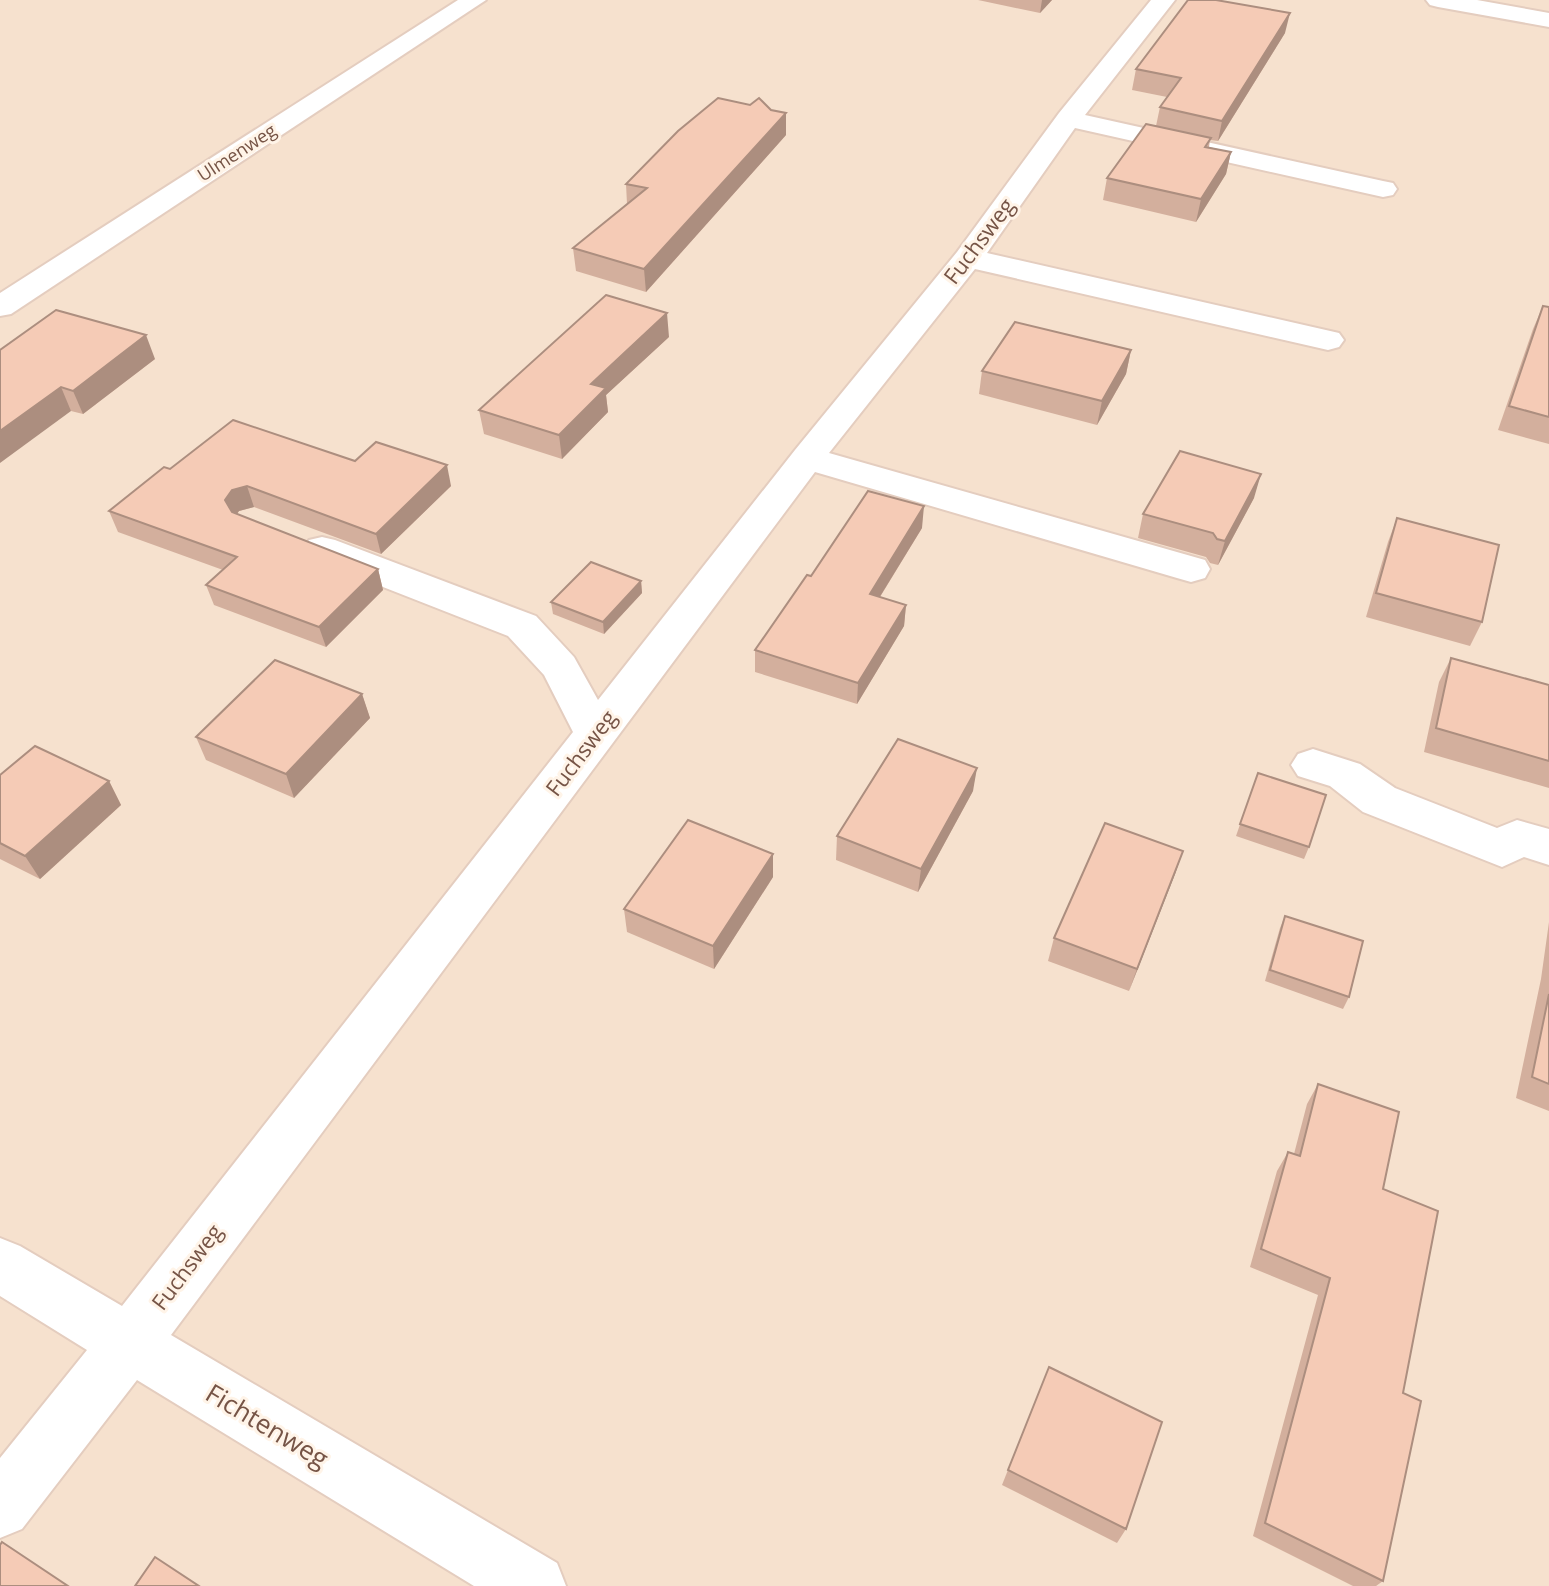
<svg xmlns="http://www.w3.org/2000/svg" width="1549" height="1586" font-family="'Open Sans',sans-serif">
<rect width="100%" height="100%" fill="#fef0e0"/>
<rect fill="#f6e1ce" x="0" y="0" width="1549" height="1586"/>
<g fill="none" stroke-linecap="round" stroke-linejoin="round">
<defs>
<g id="minor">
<path d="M 458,0 L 486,0 L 11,314 L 0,316 L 0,293 Z"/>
<path d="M 1151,0 L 1175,0 L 1085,115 L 1383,181 L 1393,183 L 1397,189 L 1393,195 L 1383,197 L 1075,128 L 987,253 L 1339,333 L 1344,340 L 1339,347 L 1328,350 L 975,269 L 829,453 L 1205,560 L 1210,569 L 1205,578 L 1191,582 L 1177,578 L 815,472 L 171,1335 L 557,1563 L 566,1586 L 474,1586 L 137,1380 L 22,1529 L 0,1538 L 0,1458 L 87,1350 L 0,1296 L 0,1238 L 20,1246 L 122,1306 L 573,732 L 544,675 L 508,636 L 309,558 L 303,549 L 309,540 L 322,537 L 335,540 L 536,616 L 574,657 L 598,700 L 795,450 L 957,252 L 1059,113 Z"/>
<path d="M 1426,0 L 1477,0 L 1549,13 L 1549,27 L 1438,7 L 1430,5 Z"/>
<path d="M 1313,749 L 1360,764 L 1395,788 L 1497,828 L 1517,820 L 1549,829 L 1549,865 L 1524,857 L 1502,867 L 1363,812 L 1330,786 L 1298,776 L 1291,765 L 1298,754 Z"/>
</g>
</defs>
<use href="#minor" stroke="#e4cdbf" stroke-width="4"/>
<use href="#minor" fill="#fff" fill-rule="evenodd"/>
</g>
<g fill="#d3af9d">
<path d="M 978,0 L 1052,0 L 1040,13 Z"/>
<path d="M 1285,33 L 1218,141 L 1210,140 L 1209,147 L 1231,152 L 1226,174 L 1196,222 L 1103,200 L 1107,178 L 1156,126 L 1160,107 L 1167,97 L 1132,90 L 1136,69 Z"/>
<path d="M 786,135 L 646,292 L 576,271 L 573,248 L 627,204 L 626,184 Z"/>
<path d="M 1543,306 L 1549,307 L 1549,444 L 1498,430 L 1533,329 Z"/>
<path d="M 669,337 L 606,395 L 608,412 L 562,459 L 484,434 L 479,410 Z"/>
<path d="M 0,350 L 155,359 L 83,414 L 71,411 Z"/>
<path d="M 1131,350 L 1126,374 L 1097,425 L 979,394 L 982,371 Z"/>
<path d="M 355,461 L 451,486 L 381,554 L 254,507 L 239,511 L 237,514 L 378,569 L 383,590 L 326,647 L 214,605 L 206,585 L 223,570 L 118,532 L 109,511 L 170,469 Z"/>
<path d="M 1254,498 L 1218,565 L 1210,563 L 1206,557 L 1138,538 L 1143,514 Z"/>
<path d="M 1397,518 L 1482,622 L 1470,646 L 1366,617 L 1388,542 Z"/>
<path d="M 922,528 L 880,597 L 906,605 L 904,626 L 857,704 L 755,672 L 755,650 L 811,576 Z"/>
<path d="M 641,581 L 642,593 L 604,634 L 553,614 L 551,602 Z"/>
<path d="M 1451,658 L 1549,685 L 1549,788 L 1424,752 L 1439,682 Z"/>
<path d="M 362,694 L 370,718 L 294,798 L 206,760 L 196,737 Z"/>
<path d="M 1258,773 L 1309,847 L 1304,859 L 1236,836 Z"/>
<path d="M 0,775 L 109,781 L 121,805 L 40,879 L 0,859 Z"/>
<path d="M 973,791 L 918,892 L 836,860 L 837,836 Z"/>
<path d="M 1183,851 L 1175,874 L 1129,991 L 1048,961 L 1054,938 Z"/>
<path d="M 773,877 L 714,969 L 627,932 L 624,909 Z"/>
<path d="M 1285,916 L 1349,997 L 1343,1009 L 1265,981 L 1280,928 Z"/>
<path d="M 1549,922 L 1549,1111 L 1516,1098 L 1541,979 Z"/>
<path d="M 1318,1084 L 1383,1189 L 1403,1393 L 1383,1581 L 1376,1586 L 1353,1586 L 1253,1536 L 1318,1295 L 1250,1267 L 1277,1171 L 1288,1152 L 1294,1154 L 1307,1104 Z"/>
<path d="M 1049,1367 L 1126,1529 L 1117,1543 L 1002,1485 Z"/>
</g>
<g fill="#ac8e7f">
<path d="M 1042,0 L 1052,0 L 1040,13 Z"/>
<path d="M 1290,13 L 1285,33 L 1218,141 L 1222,121 Z"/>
<path d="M 786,113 L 786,135 L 646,292 L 644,269 Z"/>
<path d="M 1231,152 L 1226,174 L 1196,222 L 1201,199 Z"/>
<path d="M 667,313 L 669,337 L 606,395 L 608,412 L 562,459 L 559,435 L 591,384 Z"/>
<path d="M 146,335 L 155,359 L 83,414 L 73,391 Z"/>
<path d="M 1131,350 L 1126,374 L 1097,425 L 1102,401 Z"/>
<path d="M 61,387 L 71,411 L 0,463 L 0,431 Z"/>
<path d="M 447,465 L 451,486 L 381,554 L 376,534 Z"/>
<path d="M 1261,474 L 1254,498 L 1218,565 L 1225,541 Z"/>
<path d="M 247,486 L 254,507 L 239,511 L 232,520 L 225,500 L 232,490 Z"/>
<path d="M 924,506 L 922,528 L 868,616 L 870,594 Z"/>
<path d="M 378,569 L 383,590 L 326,647 L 319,627 Z"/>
<path d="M 641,581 L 642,593 L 604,634 L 603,622 Z"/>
<path d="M 906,605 L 904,626 L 857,704 L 858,683 Z"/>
<path d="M 362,694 L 370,718 L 294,798 L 286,774 Z"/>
<path d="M 977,768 L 973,791 L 918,892 L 921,869 Z"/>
<path d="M 109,781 L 121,805 L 40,879 L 25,856 Z"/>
<path d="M 1183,851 L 1175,874 L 1129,991 L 1137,969 Z"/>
<path d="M 773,854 L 773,877 L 714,969 L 713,946 Z"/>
</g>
<g fill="#f5cbb6" stroke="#ac8e7f" stroke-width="2">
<path d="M 1188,0 L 1216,0 L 1290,13 L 1222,121 L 1160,107 L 1181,78 L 1136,69 Z"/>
<path d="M 718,98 L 750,105 L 759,98 L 771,110 L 786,113 L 644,269 L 573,248 L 647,188 L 626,184 L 678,131 Z"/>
<path d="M 1146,124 L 1211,138 L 1205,147 L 1231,152 L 1201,199 L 1107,178 Z"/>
<path d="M 606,295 L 667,313 L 591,384 L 606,388 L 559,435 L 479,410 Z"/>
<path d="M 1543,306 L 1549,307 L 1549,417 L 1509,406 Z"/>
<path d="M 56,310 L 146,335 L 73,391 L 61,387 L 0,431 L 0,350 Z"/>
<path d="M 1015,322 L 1131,350 L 1102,401 L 982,371 Z"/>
<path d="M 233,420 L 355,461 L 376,442 L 447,465 L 376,534 L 247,486 L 232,490 L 225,500 L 232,512 L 378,569 L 319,627 L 206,585 L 237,557 L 109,511 L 164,467 L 170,469 Z"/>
<path d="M 1180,451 L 1261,474 L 1225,541 L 1217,539 L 1213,533 L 1143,514 Z"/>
<path d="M 868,491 L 924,506 L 870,594 L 906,605 L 858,683 L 755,650 L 807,575 L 811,576 Z"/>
<path d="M 1397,518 L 1499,545 L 1482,622 L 1376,593 Z"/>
<path d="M 591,562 L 641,581 L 603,622 L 551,602 Z"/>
<path d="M 1451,658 L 1549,685 L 1549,761 L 1436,728 Z"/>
<path d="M 275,660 L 362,694 L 286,774 L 196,737 Z"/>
<path d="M 898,739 L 977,768 L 921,869 L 837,836 Z"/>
<path d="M 35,746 L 109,781 L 25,856 L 0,843 L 0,775 Z"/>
<path d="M 1258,773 L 1326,795 L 1309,847 L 1240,824 Z"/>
<path d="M 688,820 L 773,854 L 713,946 L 624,909 Z"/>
<path d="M 1105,823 L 1183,851 L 1137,969 L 1054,938 Z"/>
<path d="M 1285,916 L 1363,941 L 1349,997 L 1270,970 Z"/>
<path d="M 1549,994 L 1549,1084 L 1532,1077 Z"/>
<path d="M 1318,1084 L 1399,1112 L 1383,1189 L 1438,1211 L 1403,1393 L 1421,1401 L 1383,1581 L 1265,1523 L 1330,1278 L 1261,1249 L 1288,1152 L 1300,1156 Z"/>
<path d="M 1049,1367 L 1162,1422 L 1126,1529 L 1008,1470 Z"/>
<path d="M 2,1542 L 68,1586 L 0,1586 L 0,1545 Z"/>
<path d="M 155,1557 L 199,1586 L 135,1586 Z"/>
</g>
<g text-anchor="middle" stroke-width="6" stroke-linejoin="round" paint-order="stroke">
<g font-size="18" fill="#765446" stroke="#fff4e8">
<text transform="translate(237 153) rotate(-33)" y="6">Ulmenweg</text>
</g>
<g font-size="22" fill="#765446" stroke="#fff4e8">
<text transform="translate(979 241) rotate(-53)" y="8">Fuchsweg</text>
<text transform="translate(581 753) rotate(-53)" y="8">Fuchsweg</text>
<text transform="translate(187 1267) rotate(-53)" y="8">Fuchsweg</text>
</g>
<g font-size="26" fill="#765446" stroke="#fff4e8">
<text transform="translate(267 1426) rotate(31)" y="9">Fichtenweg</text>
</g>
</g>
</svg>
